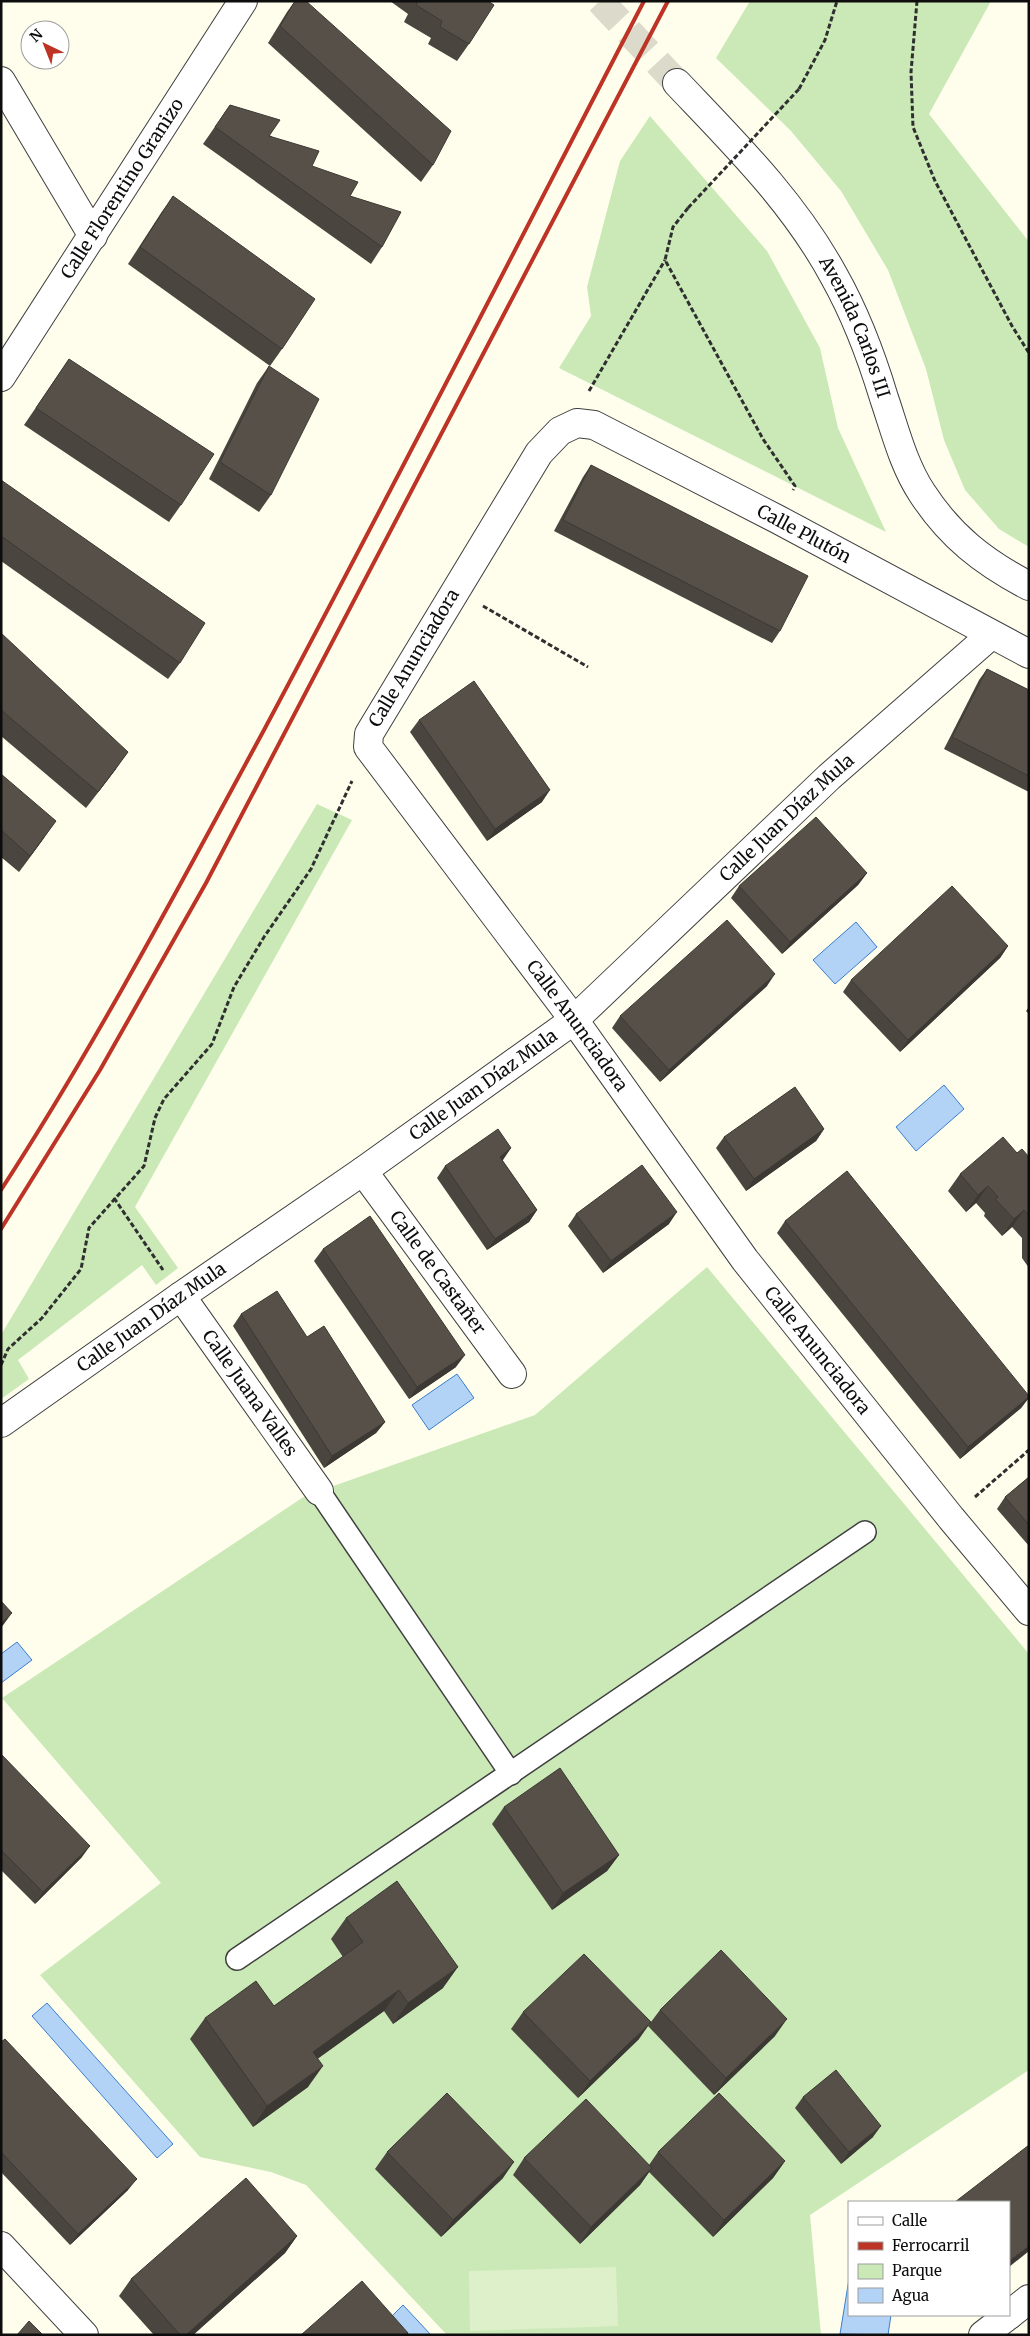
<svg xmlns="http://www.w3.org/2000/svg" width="1030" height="2336" font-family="Merriweather,serif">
<rect width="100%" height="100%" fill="#fffeed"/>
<g fill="#cae9b7">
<path d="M 750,1 L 991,1 L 929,114 L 1029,242 L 1029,547 L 999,529 L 965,490 L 944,440 L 926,369 L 888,270 L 841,191 L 791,131 L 716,58 Z"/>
<path d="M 650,116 L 767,251 L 820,348 L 838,428 L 886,532 L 559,368 L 591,316 L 587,287 L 620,161 Z"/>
<path d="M 317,804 L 352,820 L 135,1207 L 178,1268 L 156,1285 L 142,1265 L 18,1360 L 29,1379 L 1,1399 L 1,1335 Z"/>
<path d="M 707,1267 L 1029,1654 L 1029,2070 L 810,2215 L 821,2335 L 447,2335 L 306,2185 L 271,2172 L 200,2157 L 40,1975 L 161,1883 L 2,1698 L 305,1496 L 535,1415 Z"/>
</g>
<path fill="#ddf0c9" d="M 616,2267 L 618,2326 L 470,2331 L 469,2271 Z"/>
<g fill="#b2d3f6" stroke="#397ecd">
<path d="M 856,922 L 877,947 L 835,984 L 813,960 Z"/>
<path d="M 944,1085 L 964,1109 L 916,1151 L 896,1127 Z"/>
<path d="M 457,1374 L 474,1398 L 429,1430 L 412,1405 Z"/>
<path d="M 17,1642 L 32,1660 L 1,1683 L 1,1654 Z"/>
<path d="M 47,2003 L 173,2144 L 157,2158 L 32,2016 Z"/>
<path d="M 849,2279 L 849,2315 L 891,2315 L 888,2335 L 840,2334 Z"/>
<path d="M 403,2305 L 431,2335 L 396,2335 L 385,2323 Z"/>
</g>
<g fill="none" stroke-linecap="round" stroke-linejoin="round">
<path stroke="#dbdacb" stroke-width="28" stroke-dasharray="28 14" stroke-linecap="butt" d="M 600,1 L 677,83"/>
<defs>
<g id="service">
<path d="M 319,1491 L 511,1774"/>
<path d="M 237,1959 L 865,1532"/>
</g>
<g id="minor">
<path d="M 1,81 L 93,236"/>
<path id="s1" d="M 1,377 L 243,1"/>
<path id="s2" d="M 1029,654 L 777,519 L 594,425 L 577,423 L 560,431 L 539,453 L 369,734 L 368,747 L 574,1020 L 745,1260 L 951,1518 L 1029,1611"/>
<path id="s3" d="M 363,1171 L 512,1374"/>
<path id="s4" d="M 181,1296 L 319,1491"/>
<path id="s5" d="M 1,1423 L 181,1296 L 363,1171 L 574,1020 L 829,777 L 991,635"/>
<path d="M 1,2246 L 84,2335"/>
<path d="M 1009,2315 L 1029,2299"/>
<path d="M 983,2335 L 1009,2315"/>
</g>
<g id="tertiary">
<path id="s6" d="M 677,83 C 734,143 794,202 834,276 C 856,315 871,355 884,398 C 895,430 903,464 922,493 C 950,536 983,562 1029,586"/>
</g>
</defs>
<use href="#service" stroke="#404040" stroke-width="24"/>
<use href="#minor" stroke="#404040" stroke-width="30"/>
<use href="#tertiary" stroke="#404040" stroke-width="30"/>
<g stroke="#2f2f2f" stroke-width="3" stroke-dasharray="5 2.5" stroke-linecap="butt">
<path d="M 917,1 L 911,72 L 913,127 L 935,181 L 1012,326 L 1029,353"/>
<path d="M 799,89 L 825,40 L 837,1"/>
<path d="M 688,208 L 673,227 L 665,260 L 763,439 L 795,486 L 793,490"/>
<path d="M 589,391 L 665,260"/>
<path d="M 483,606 L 588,667"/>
<path d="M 114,1198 L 163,1270"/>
<path d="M 1,1365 L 8,1349 L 42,1318 L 81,1269 L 89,1228 L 144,1166 L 155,1118 L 164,1099 L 212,1044 L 234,987 L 264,937 L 311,869 L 352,781"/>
<path d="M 975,1497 L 1029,1450"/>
</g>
<use href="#service" stroke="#fff" stroke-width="21"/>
<use href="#minor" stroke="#fff" stroke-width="28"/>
<use href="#tertiary" stroke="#fff" stroke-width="28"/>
<g stroke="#bd3325" stroke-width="4">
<path d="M 1,1190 C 97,1042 180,885 264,730 C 393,488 518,244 644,1"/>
<path d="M 1,1229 L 100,1070 L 206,883 L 668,1"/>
</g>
<path stroke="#2f2f2f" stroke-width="3" stroke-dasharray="5 2.5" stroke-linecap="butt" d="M 688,208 L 799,89"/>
</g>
<g fill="#4a453f">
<path d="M 295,1 L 433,165 L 421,182 L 268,43 L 287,12 Z"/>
<path d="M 390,1 L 488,1 L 469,44 L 457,61 L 428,44 L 431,38 L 404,22 L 408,14 Z"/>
<path d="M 230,105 L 350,196 L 382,247 L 371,264 L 203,144 Z"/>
<path d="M 173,196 L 282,349 L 270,366 L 128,264 L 161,213 Z"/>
<path d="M 69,359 L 181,505 L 169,522 L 24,425 Z"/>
<path d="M 269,366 L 271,495 L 259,512 L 209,479 L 257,383 Z"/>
<path d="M 591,465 L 780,631 L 772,643 L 554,531 L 583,477 Z"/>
<path d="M 1,480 L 180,663 L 168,679 L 1,561 Z"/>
<path d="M 1,633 L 116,769 L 86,808 L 1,736 Z"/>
<path d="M 987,669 L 1029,690 L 1029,792 L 944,749 L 979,680 Z"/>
<path d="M 419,720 L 542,802 L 487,841 L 410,732 Z"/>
<path d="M 1,774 L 44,838 L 19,872 L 1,857 Z"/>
<path d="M 867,873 L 858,885 L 782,954 L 731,898 L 739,886 Z"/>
<path d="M 1008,946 L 1000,958 L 900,1052 L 843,992 L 851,980 Z"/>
<path d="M 767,986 L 660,1082 L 612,1028 L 620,1016 Z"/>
<path d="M 1029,1007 L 1029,1014 L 1026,1011 Z"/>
<path d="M 824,1129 L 816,1141 L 746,1191 L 716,1148 L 724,1137 Z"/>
<path d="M 511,1148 L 502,1160 L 537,1210 L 529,1222 L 487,1250 L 437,1178 L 445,1166 Z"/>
<path d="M 1017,1153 L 1029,1157 L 1029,1268 L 1022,1258 L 1022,1238 L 1012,1227 L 1002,1236 L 984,1216 L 985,1213 L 976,1203 L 966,1212 L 948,1191 L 960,1174 Z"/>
<path d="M 576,1214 L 669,1224 L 603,1273 L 568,1226 Z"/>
<path d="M 785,1221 L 1029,1398 L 1021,1408 L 960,1459 L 777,1233 Z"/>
<path d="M 323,1249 L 456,1367 L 409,1399 L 314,1261 Z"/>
<path d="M 241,1314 L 307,1337 L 385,1422 L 376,1433 L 324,1468 L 233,1326 Z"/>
<path d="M 1029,1477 L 1029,1546 L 997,1509 L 1005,1497 Z"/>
<path d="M 1,1754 L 82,1857 L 35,1904 L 1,1870 Z"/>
<path d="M 504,1807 L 619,1855 L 607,1871 L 552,1910 L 492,1824 Z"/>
<path d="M 346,1918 L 443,1988 L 393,2024 L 384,2011 L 318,2058 L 308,2087 L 253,2127 L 190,2039 L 205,2018 L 274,2006 L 343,1957 L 331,1939 Z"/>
<path d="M 660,2010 L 775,2036 L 714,2095 L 648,2026 Z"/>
<path d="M 523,2012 L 639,2039 L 578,2098 L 511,2029 Z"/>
<path d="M 1,2042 L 128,2190 L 70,2245 L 1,2172 Z"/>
<path d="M 803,2097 L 873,2137 L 841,2164 L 795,2108 Z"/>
<path d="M 387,2152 L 503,2178 L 441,2237 L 375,2169 Z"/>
<path d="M 658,2152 L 785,2161 L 773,2178 L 713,2237 L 649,2172 L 640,2185 L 580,2244 L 513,2175 L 524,2158 L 649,2165 Z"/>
<path d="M 297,2236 L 285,2253 L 193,2335 L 154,2335 L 119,2296 L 131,2279 Z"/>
</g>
<g fill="#3c3833">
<path d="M 128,752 L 116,769 L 86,808 Z"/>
<path d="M 550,790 L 542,802 L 487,841 L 495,829 Z"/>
<path d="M 56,821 L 44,838 L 19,872 L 30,856 Z"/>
<path d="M 867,873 L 858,885 L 782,954 L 790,942 Z"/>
<path d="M 1008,946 L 1000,958 L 900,1052 L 908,1040 Z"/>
<path d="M 775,974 L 767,986 L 660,1082 L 669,1070 Z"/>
<path d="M 824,1129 L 816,1141 L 746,1191 L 754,1179 Z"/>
<path d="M 511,1148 L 503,1160 L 491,1168 L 500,1157 Z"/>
<path d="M 988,1186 L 976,1203 L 966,1212 L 978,1195 Z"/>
<path d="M 537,1210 L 529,1222 L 487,1250 L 495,1239 Z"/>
<path d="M 1024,1210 L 1012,1227 L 1002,1236 L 1014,1219 Z"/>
<path d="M 677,1212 L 669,1224 L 603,1273 L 611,1261 Z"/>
<path d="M 465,1355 L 456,1367 L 409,1399 L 417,1387 Z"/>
<path d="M 1029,1397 L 1021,1408 L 960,1459 L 968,1447 Z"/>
<path d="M 385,1422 L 376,1433 L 324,1468 L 332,1456 Z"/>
<path d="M 12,1613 L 1,1628 L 1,1623 Z"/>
<path d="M 90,1846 L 82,1857 L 35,1904 L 43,1892 Z"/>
<path d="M 619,1855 L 607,1871 L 552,1910 L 563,1893 Z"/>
<path d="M 458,1967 L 443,1988 L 393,2024 L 408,2003 Z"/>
<path d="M 399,1990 L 384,2011 L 298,2073 L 313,2052 Z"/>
<path d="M 787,2019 L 775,2036 L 714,2095 L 726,2078 Z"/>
<path d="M 651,2022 L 639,2039 L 578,2098 L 590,2081 Z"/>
<path d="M 323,2066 L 308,2087 L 253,2127 L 267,2106 Z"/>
<path d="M 881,2126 L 873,2137 L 841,2164 L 849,2152 Z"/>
<path d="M 785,2161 L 773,2178 L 713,2237 L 724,2220 Z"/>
<path d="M 514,2162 L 503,2178 L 441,2237 L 453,2220 Z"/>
<path d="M 652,2168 L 640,2185 L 580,2244 L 591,2227 Z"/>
<path d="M 137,2179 L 128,2190 L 70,2245 L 78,2234 Z"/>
<path d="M 297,2236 L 285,2253 L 193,2335 L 186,2335 Z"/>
<path d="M 1029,2246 L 1029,2251 L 1009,2267 L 1009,2261 Z"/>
</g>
<g fill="#565049" stroke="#3c3833">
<path d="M 295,1 L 306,1 L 451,131 L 433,165 L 280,26 Z"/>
<path d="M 418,1 L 488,1 L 494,5 L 469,44 L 440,27 L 442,21 L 416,5 Z"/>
<path d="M 230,105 L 280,120 L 269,136 L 319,151 L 312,166 L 358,182 L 350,196 L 401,212 L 382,247 L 215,127 Z"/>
<path d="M 173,196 L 315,299 L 282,349 L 140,247 Z"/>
<path d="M 69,359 L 214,454 L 181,505 L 36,408 Z"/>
<path d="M 269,366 L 319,399 L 271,495 L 220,462 Z"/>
<path d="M 591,465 L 808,576 L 780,631 L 563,520 Z"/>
<path d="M 1,480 L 205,623 L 180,663 L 1,536 Z"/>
<path d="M 1,633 L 128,752 L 98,792 L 1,710 Z"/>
<path d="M 987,669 L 1029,690 L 1029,776 L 952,737 Z"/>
<path d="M 474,681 L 550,790 L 495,829 L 419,720 Z"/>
<path d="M 1,774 L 56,821 L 30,856 L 1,830 Z"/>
<path d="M 816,817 L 867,873 L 790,942 L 739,886 Z"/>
<path d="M 952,886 L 1008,946 L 908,1040 L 851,980 Z"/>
<path d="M 727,920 L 775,974 L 669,1070 L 620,1016 Z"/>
<path d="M 795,1087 L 824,1129 L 754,1179 L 724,1137 Z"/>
<path d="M 498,1129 L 511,1148 L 500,1157 L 537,1210 L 495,1239 L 445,1166 Z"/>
<path d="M 1003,1137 L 1017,1153 L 1022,1149 L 1029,1157 L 1029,1215 L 1024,1210 L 1014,1219 L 995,1199 L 998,1197 L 988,1186 L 978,1195 L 960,1174 Z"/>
<path d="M 642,1165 L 677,1212 L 611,1261 L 576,1214 Z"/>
<path d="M 847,1171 L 1029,1396 L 1029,1397 L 968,1447 L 785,1221 Z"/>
<path d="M 370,1216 L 465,1355 L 417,1387 L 323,1249 Z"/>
<path d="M 277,1291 L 307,1337 L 324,1326 L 385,1422 L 332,1456 L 241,1314 Z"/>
<path d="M 1029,1477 L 1029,1525 L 1005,1497 Z"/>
<path d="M 1,1601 L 12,1613 L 1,1623 Z"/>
<path d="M 1,1754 L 90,1846 L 43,1892 L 1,1850 Z"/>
<path d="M 560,1768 L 619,1855 L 563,1893 L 504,1807 Z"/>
<path d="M 397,1881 L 458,1967 L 408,2003 L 399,1990 L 313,2052 L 323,2066 L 267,2106 L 205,2018 L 256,1981 L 274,2006 L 363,1942 L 346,1918 Z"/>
<path d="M 721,1950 L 787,2019 L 726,2078 L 660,2010 Z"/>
<path d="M 584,1954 L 651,2022 L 590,2081 L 523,2012 Z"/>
<path d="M 5,2039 L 137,2179 L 78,2234 L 1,2152 L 1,2042 Z"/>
<path d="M 836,2070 L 881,2126 L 849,2152 L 803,2097 Z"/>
<path d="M 447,2093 L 514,2162 L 453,2220 L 387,2152 Z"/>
<path d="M 719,2093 L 785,2161 L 724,2220 L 658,2152 Z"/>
<path d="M 586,2099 L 652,2168 L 591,2227 L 524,2158 Z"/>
<path d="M 1029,2145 L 1029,2246 L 1009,2261 L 1009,2202 L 955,2202 Z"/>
<path d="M 246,2178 L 297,2236 L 186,2335 L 180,2335 L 131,2279 Z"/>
<path d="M 362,2281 L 408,2333 L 407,2335 L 301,2335 Z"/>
<path d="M 29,2321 L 43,2335 L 17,2335 Z"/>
</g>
<g text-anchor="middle" stroke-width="5" stroke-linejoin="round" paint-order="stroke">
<g font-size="18" fill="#0d0d0d" stroke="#fff">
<text dy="6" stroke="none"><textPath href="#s1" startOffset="224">Calle Florentino Granizo</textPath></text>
<text dy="6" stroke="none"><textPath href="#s6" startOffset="305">Avenida Carlos III</textPath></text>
<text transform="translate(804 534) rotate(28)" y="6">Calle Plutón</text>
<text transform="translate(414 658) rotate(-59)" y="6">Calle Anunciadora</text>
<text dy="6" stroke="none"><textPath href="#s5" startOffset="994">Calle Juan Díaz Mula</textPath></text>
<text dy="6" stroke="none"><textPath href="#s2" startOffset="1248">Calle Anunciadora</textPath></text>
<text dy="6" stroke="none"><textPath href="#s5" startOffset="589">Calle Juan Díaz Mula</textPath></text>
<text dy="6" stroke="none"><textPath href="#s3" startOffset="126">Calle de Castañer</textPath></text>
<text dy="6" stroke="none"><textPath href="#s5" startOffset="184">Calle Juan Díaz Mula</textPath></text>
<text dy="6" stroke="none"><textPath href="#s2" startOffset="1652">Calle Anunciadora</textPath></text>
<text dy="6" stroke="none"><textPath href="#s4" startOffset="119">Calle Juana Valles</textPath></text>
</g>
</g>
<rect width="1030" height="2336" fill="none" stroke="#0d0d0d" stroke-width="5"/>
<rect x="848" y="2201" width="162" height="115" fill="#ffffff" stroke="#9e9e9e"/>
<rect x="858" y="2217" width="25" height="8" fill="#ffffff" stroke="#9e9e9e"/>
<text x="892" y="2226" font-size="15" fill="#0d0d0d">Calle</text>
<rect x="858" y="2242" width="25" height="8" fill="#bd3325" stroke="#9e9e9e"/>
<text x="892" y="2251" font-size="15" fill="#0d0d0d">Ferrocarril</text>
<rect x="858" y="2264" width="25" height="15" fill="#cae9b7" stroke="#9e9e9e"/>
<text x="892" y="2276" font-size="15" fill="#0d0d0d">Parque</text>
<rect x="858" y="2288" width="25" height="15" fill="#b2d3f6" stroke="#9e9e9e"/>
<text x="892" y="2301" font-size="15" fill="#0d0d0d">Agua</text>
<g transform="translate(45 45) rotate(317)"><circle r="24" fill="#ffffff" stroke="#9e9e9e"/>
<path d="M0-4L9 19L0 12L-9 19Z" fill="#bd3325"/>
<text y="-8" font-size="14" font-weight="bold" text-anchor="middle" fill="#0d0d0d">N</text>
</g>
</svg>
